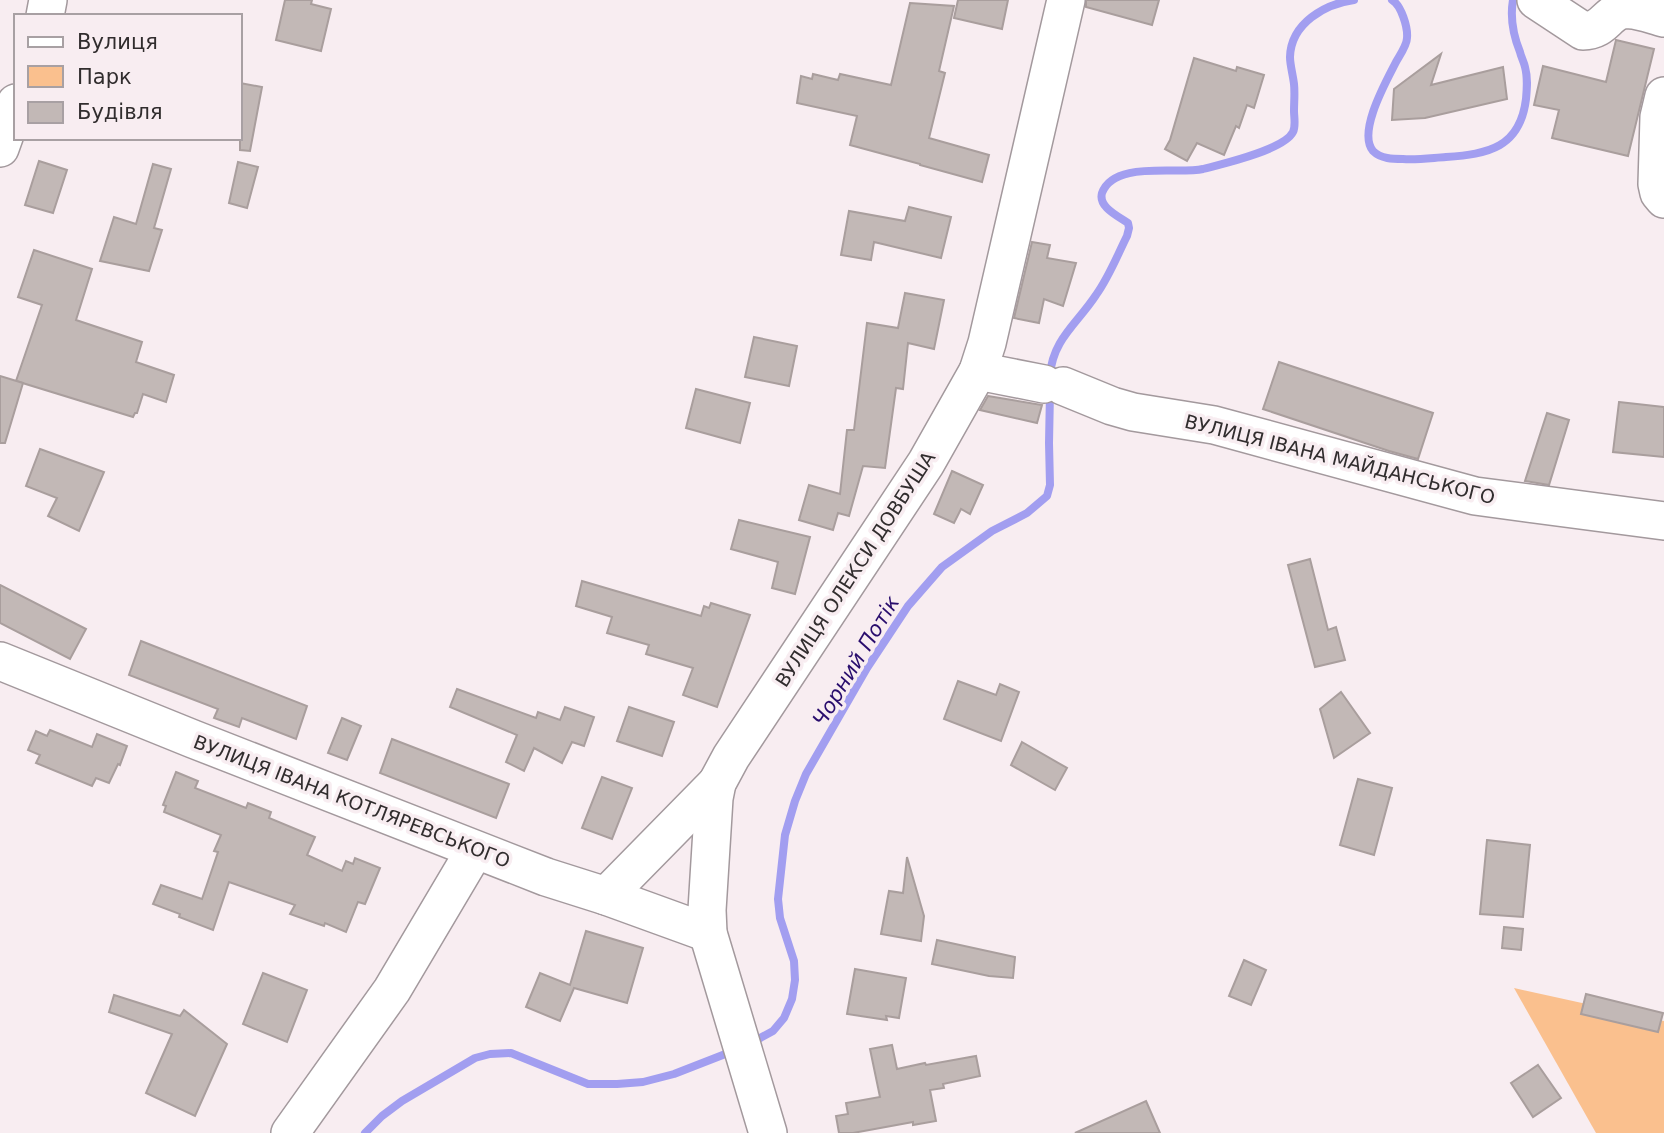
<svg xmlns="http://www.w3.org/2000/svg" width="1664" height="1133" font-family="'DejaVu Sans',sans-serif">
<rect width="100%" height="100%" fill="#f8edf1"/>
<path fill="#fac08e" d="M 1514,988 L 1664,1021 L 1664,1133 L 1596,1133 Z"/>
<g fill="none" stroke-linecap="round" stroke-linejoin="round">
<g stroke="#a29ef0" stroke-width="8">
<path d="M 1392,0 C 1401,5 1408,27 1407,38 C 1407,45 1400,55 1396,62 C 1387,80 1357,132 1373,151 C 1381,159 1393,159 1403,159 C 1417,160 1431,158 1446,157 C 1488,154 1520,148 1526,99 C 1527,88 1528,78 1525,67 C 1524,62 1521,57 1520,52 C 1514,37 1510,17 1513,0"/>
<path d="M 1050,375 C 1053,339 1077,324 1096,295 C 1109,277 1117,256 1127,236 L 1129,228 L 1128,223 C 1118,216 1098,207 1102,193 C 1114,160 1177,175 1203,169 C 1222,164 1284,150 1293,132 C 1296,126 1294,117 1294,111 C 1294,102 1295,93 1294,84 C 1293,75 1290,65 1290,57 C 1291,23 1325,4 1354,0"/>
<path d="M 751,1043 L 773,1031 L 784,1018 L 792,999 L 795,980 L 794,961 L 780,918 L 778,899 L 785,835 L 795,801 L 806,774 L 867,668 L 908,606 L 942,567 L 992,531 L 1027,513 L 1047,496 L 1050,485 L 1049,443 L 1050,392"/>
<path d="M 365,1133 L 382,1116 L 402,1101 L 475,1058 L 490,1054 L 511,1053 L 588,1084 L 617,1084 L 643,1082 L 674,1074 L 733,1051"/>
</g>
</g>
<g fill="#c2b8b6" stroke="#a99e9d" stroke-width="2">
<path d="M 285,0 L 312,0 L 311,4 L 331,9 L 321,51 L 276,40 Z"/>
<path d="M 958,0 L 1008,0 L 1002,29 L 954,18 Z"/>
<path d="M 1086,0 L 1159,0 L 1152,25 L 1086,7 Z"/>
<path d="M 910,3 L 954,6 L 939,71 L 945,73 L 929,138 L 989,155 L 982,182 L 920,165 L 920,164 L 850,145 L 857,116 L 797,103 L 801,76 L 812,79 L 813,74 L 838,80 L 840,74 L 891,85 Z"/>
<path d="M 1616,40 L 1654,49 L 1628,156 L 1552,138 L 1559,110 L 1534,105 L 1543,66 L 1606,82 Z"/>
<path d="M 1441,54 L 1431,85 L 1503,67 L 1507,99 L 1425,118 L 1392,120 L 1394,89 Z"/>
<path d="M 1194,58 L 1236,71 L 1237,67 L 1264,75 L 1254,108 L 1247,105 L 1239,128 L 1236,126 L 1224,155 L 1197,143 L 1187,161 L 1165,149 L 1170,140 Z"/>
<path d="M 240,83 L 262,87 L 250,151 L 240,150 Z"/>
<path d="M 39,161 L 67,170 L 53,213 L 25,205 Z"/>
<path d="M 238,162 L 258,167 L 247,208 L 229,203 Z"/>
<path d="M 153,164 L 171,169 L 154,228 L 162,230 L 149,271 L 100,261 L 114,217 L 136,224 Z"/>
<path d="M 909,207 L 951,217 L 941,258 L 874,242 L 871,260 L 841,255 L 849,211 L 905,221 Z"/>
<path d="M 1032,242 L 1050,245 L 1047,258 L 1076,263 L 1063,306 L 1044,299 L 1039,323 L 1014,318 Z"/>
<path d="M 34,250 L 92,269 L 76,320 L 142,342 L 136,362 L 174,375 L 166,402 L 143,394 L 137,413 L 135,413 L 133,417 L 16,381 L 42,305 L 18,297 Z"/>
<path d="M 905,293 L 944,300 L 934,349 L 908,343 L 903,389 L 896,388 L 885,468 L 863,466 L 849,516 L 838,513 L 833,530 L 799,520 L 809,485 L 840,494 L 847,430 L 854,430 L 867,323 L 898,328 Z"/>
<path d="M 754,337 L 797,346 L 789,386 L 745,377 Z"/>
<path d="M 1279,362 L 1433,413 L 1418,459 L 1389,451 L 1263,409 Z"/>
<path d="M 0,376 L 23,383 L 5,443 L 0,443 Z"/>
<path d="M 696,389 L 750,403 L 740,443 L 686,428 Z"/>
<path d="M 988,396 L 1042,405 L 1037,423 L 980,410 Z"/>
<path d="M 1619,402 L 1664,407 L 1664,457 L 1613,452 Z"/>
<path d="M 1547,413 L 1569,420 L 1549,485 L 1525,481 Z"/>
<path d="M 40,449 L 104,472 L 79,531 L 48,516 L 57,498 L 26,486 Z"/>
<path d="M 952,471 L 983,485 L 970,514 L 961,509 L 954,523 L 934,514 Z"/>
<path d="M 739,520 L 810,537 L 795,594 L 772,588 L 778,562 L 731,549 Z"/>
<path d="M 1310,559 L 1328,630 L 1336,627 L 1345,660 L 1315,667 L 1288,565 Z"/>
<path d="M 582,581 L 701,616 L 704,606 L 709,608 L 711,603 L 750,615 L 717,707 L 683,695 L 693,668 L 646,654 L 649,645 L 607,633 L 612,617 L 576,606 Z"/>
<path d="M 0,585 L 86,629 L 70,659 L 0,623 Z"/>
<path d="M 141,641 L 307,706 L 296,739 L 242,718 L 239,727 L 214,718 L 218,709 L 129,675 Z"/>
<path d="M 958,681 L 996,695 L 1000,684 L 1019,692 L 1001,741 L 944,719 Z"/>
<path d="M 457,689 L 536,718 L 538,712 L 560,720 L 565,707 L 594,717 L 584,746 L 572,742 L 562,763 L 534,748 L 524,771 L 506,762 L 517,735 L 450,707 Z"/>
<path d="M 1341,692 L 1370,733 L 1334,758 L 1320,709 Z"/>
<path d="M 629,707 L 674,722 L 662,756 L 617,741 Z"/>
<path d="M 342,718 L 361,726 L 347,760 L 328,753 Z"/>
<path d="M 50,730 L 92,747 L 97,734 L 127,746 L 120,765 L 118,764 L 109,783 L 96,778 L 92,786 L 36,763 L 40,755 L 28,750 L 36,731 L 47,736 Z"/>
<path d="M 392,739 L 509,784 L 496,818 L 380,773 Z"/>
<path d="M 1022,742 L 1067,768 L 1055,790 L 1011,765 Z"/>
<path d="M 176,772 L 198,781 L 195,788 L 246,808 L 248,803 L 271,812 L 269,818 L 315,837 L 307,855 L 342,871 L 346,861 L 353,864 L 355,858 L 380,868 L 365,904 L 358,902 L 346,932 L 325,923 L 324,926 L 290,914 L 295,905 L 229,882 L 213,930 L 179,917 L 180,914 L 153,904 L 161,885 L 202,899 L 218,852 L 214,851 L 221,835 L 164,812 L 166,806 L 163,805 Z"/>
<path d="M 602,777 L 632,788 L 612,839 L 582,828 Z"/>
<path d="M 1358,779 L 1392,788 L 1374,855 L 1340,845 Z"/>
<path d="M 1487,840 L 1530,845 L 1523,917 L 1480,914 Z"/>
<path d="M 907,857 L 924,916 L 921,941 L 881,934 L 889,891 L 903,893 Z"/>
<path d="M 1504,927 L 1523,929 L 1521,950 L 1502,948 Z"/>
<path d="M 586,931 L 643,948 L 627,1003 L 574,988 L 560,1021 L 526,1007 L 540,973 L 570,985 Z"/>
<path d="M 937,940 L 1015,957 L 1013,978 L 989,976 L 932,964 Z"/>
<path d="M 1244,960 L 1266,970 L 1251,1005 L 1229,996 Z"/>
<path d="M 855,969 L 906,978 L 899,1018 L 886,1016 L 887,1020 L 847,1014 Z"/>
<path d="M 263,973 L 307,990 L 287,1042 L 243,1024 Z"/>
<path d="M 1586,994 L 1663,1013 L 1658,1032 L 1581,1014 Z"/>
<path d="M 114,995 L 180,1016 L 184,1010 L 227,1044 L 195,1116 L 146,1093 L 172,1034 L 109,1012 Z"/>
<path d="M 892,1045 L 897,1069 L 925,1063 L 926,1065 L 976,1056 L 980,1076 L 943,1084 L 944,1088 L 930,1090 L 936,1121 L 913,1125 L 913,1122 L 853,1133 L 839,1133 L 836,1116 L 848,1114 L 846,1103 L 880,1097 L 870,1049 Z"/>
<path d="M 1538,1065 L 1561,1098 L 1533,1117 L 1511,1083 Z"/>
<path d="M 1146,1101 L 1160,1133 L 1075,1133 Z"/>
</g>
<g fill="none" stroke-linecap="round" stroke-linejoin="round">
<defs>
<g id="minor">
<path d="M 1536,0 L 1583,31 C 1605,31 1607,12 1624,10 C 1636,8 1652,15 1664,18"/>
<path d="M 45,16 L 48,0"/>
<path d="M 1664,96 L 1659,117 L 1657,184 L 1659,193 L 1664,199"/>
<path d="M 0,148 L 16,103"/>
<path d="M 978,371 L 1044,384"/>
<path d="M 1063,386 L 1112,406 L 1133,412 L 1214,425 L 1475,496 L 1664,521"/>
<path d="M 0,661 L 193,739 L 546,877 L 606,896 L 708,933"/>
<path d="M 606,896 L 717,783"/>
<path d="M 290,1133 L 392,990 L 475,850"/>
<path d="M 768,1133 L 708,933 L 707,910 L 714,798 L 717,783 L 731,757 L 926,463 L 978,371 L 987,343 L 1066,0"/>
</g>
</defs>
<use href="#minor" stroke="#a3999d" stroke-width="40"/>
<use href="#minor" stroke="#fff" stroke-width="37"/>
</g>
<g text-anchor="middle" stroke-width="7" stroke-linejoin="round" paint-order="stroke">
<g font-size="19" fill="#312d2e" stroke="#f8edf1">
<text transform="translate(1340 459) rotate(14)" y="7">ВУЛИЦЯ ІВАНА МАЙДАНСЬКОГО</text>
<text transform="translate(855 569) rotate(-57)" y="7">ВУЛИЦЯ ОЛЕКСИ ДОВБУША</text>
<text transform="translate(352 801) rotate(21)" y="7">ВУЛИЦЯ ІВАНА КОТЛЯРЕВСЬКОГО</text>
</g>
<g font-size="21" font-style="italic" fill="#290d6d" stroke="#f8edf1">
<text transform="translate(856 661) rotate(-59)" y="7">Чорний Потік</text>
</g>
</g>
<rect x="14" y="14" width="228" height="126" fill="#f8edf1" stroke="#a8a0a3" stroke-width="2"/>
<rect x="28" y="37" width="35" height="10" fill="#ffffff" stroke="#a8a0a3" stroke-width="2"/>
<text x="77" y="49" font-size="21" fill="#312d2e">Вулиця</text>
<rect x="28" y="66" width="35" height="21" fill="#fac08e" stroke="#a8a0a3" stroke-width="2"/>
<text x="77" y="84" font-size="21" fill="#312d2e">Парк</text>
<rect x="28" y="102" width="35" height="21" fill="#c2b8b6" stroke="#a8a0a3" stroke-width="2"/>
<text x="77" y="119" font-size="21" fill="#312d2e">Будівля</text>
</svg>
